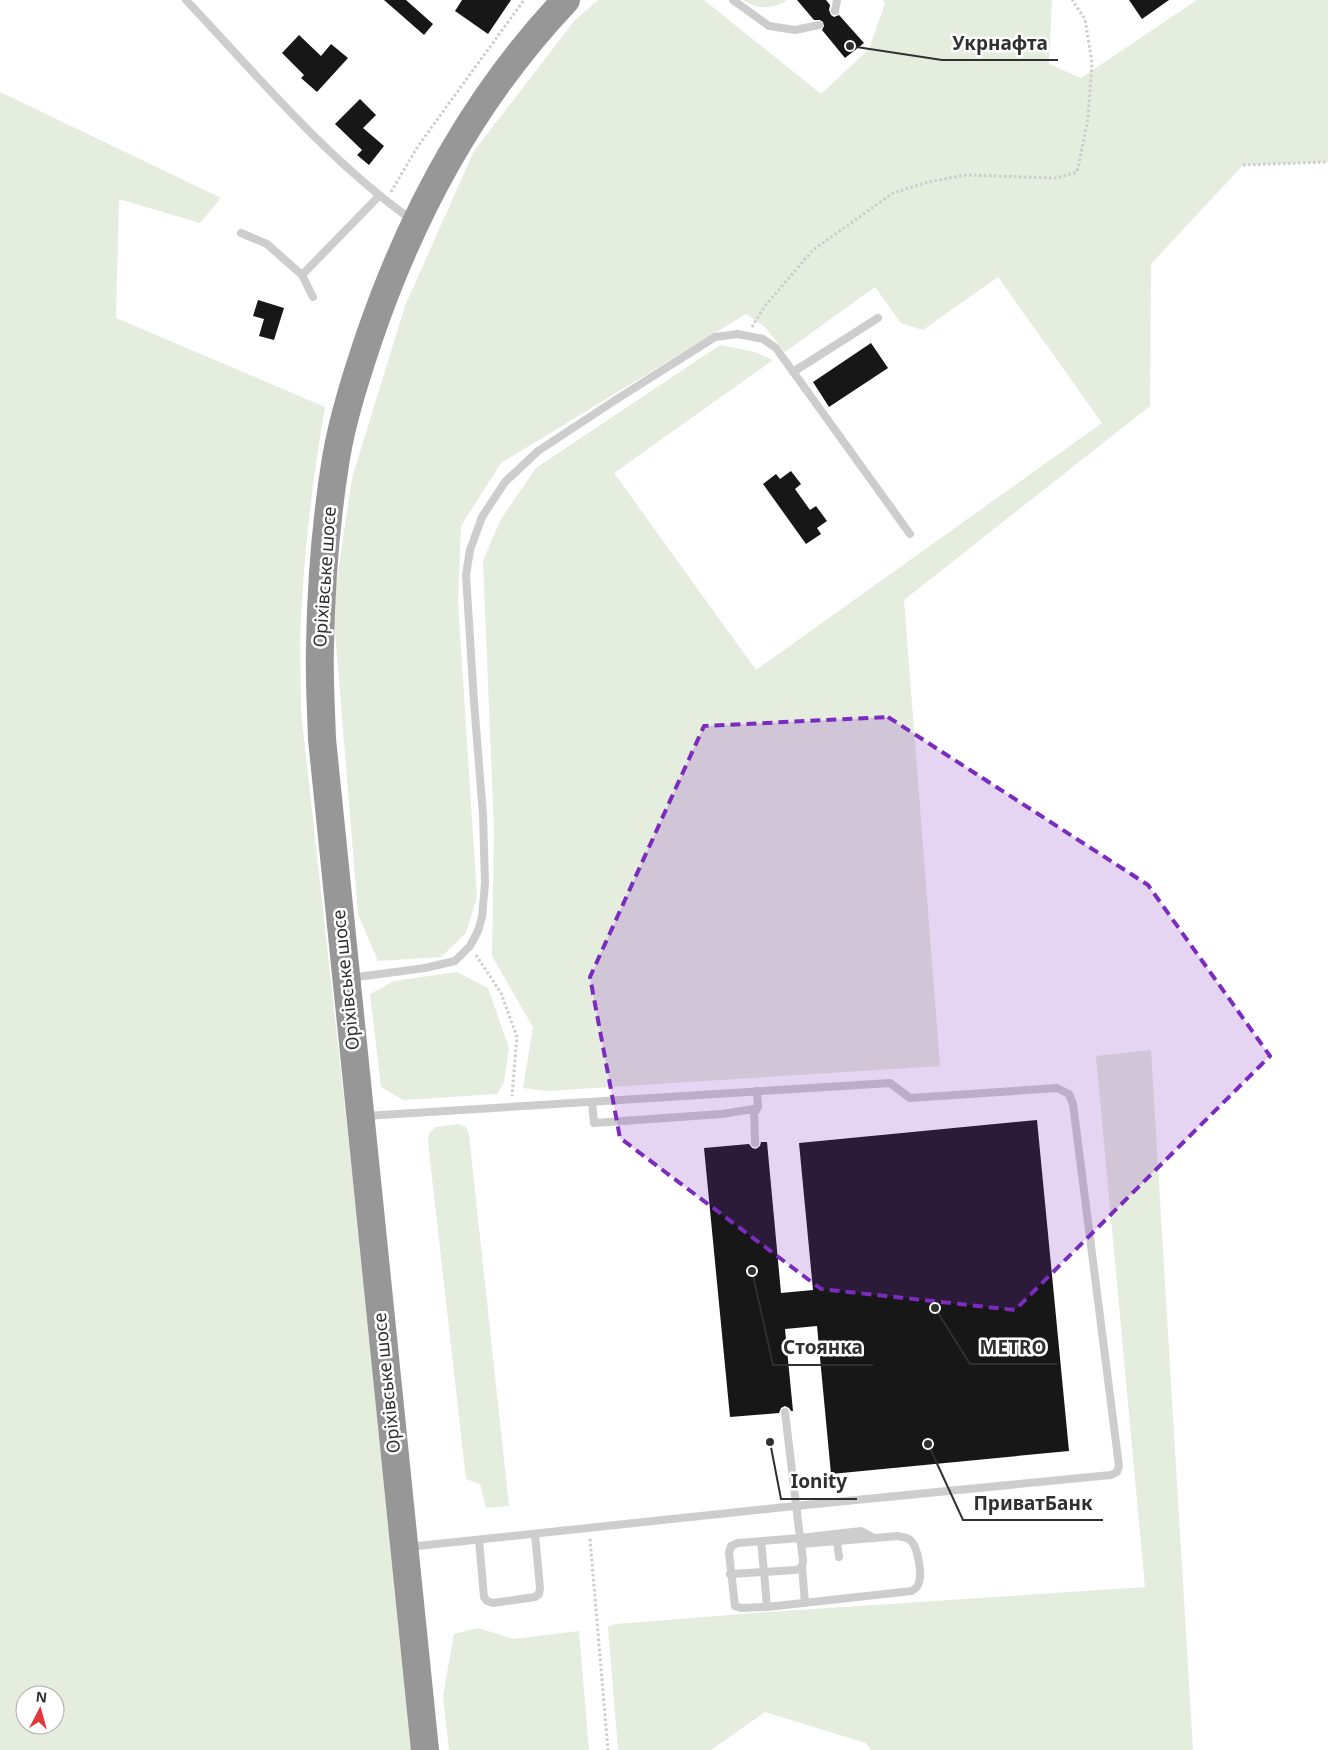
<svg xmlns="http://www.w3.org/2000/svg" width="1328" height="1750" font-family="'Noto Sans',sans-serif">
<rect width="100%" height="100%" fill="#fff"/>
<g fill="#e5edde" fill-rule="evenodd">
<path d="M 598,0 L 704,0 L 821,94 L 869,49 L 885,4 L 883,0 L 1052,0 L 1049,64 L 1081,78 L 1197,0 L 1328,0 L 1328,162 L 1243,165 L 1151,264 L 1150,406 L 904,600 L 940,1066 L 547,1091 L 523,1088 L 533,1027 L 492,956 L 494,831 L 483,560 L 501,519 L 536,468 L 720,345 L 755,352 L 773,360 L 614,473 L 756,670 L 1102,423 L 998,277 L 923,330 L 901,323 L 875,287 L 785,352 L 765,327 L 746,314 L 501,463 L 461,526 L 458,602 L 477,897 L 466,933 L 441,957 L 378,961 L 358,914 L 333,606 L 352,478 L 405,306 L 474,151 L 575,20 Z"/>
<path d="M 743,0 L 787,0 C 774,9 756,10 743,0 Z"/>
<path d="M 0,92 L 221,198 L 200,223 L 119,199 L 116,318 L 325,407 C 314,470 306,535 302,600 C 299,637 301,674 301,711 L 416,1750 L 0,1750 ZM 25,1695 L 55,1695 L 55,1725 L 25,1725 Z"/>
<path d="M 457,972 L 488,988 L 509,1048 L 504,1082 L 497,1094 L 403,1100 L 381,1087 L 370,994 L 394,981 Z"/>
<path d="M 1151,1050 L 1193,1750 L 871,1750 L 866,1743 L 765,1712 L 711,1750 L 618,1750 L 608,1627 L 616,1624 L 768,1612 L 1145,1587 L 1096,1056 Z"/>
<path d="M 459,1124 L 466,1127 L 469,1135 L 509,1506 L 486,1508 L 480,1484 L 466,1479 L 428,1142 L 429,1133 L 436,1127 Z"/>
<path d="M 478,1628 L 513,1639 L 579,1631 L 589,1750 L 449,1750 L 443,1696 L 454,1634 Z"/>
</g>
<g fill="#171717">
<path d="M 384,0 L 406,0 L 433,24 L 424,35 Z"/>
<path d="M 462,0 L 511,0 L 488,34 L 455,11 Z"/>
<path d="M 797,0 L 826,0 L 830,5 L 829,10 L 831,15 L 834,17 L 839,15 L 864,43 L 845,58 L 822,30 L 824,26 L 823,22 L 820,20 L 814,20 Z"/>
<path d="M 1129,0 L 1169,0 L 1142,19 Z"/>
<path d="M 299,35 L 321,56 L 331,44 L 348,58 L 317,92 L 301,78 L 304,75 L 282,53 Z"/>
<path d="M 360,99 L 376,115 L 363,128 L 384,146 L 369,165 L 357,155 L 362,150 L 335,124 Z"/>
<path d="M 258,300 L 284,308 L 274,340 L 259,336 L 264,319 L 253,316 Z"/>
<path d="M 871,343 L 888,368 L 829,407 L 813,382 Z"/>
<path d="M 791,471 L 801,484 L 795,489 L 810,510 L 816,506 L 827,521 L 817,528 L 821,534 L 806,544 L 763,484 L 776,474 L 780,479 Z"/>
<path d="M 1037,1120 L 1069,1451 L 831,1474 L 817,1326 L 785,1329 L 793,1411 L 791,1411 L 789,1408 L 785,1406 L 781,1408 L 779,1413 L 730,1417 L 704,1148 L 749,1144 L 752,1148 L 756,1149 L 760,1146 L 761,1142 L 767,1142 L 781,1293 L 813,1290 L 799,1143 Z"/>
</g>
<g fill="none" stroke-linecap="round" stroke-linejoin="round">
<g stroke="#cdcdcd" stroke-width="3" stroke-dasharray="2.5 2.5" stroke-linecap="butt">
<path d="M 1243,165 L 1328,162"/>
<path d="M 391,192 L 418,146 L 524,0"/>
<path d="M 752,327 L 764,307 L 813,250 L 893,193 L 928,182 L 966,175 L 1056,178 L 1077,172 L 1088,119 L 1092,63 L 1085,19 L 1072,0"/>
<path d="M 476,955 L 501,993 L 517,1037 L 512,1096"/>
<path d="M 590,1539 L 608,1750"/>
</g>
<g stroke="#cdcdcd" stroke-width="8">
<path d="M 186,0 C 258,76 326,159 412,220"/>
<path d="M 733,0 L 769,26 L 795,30 L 819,25"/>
<path d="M 835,11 L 837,0"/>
<path d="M 241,233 L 267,244 L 302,275 L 313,297"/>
<path d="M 302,275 L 379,196"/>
<path d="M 793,372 L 878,318"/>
<path d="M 350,978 L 425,968 L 455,961 L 470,946 L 478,931 L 482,917 L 485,883 L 483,815 L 474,702 L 466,575 L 470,550 L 482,517 L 505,482 L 538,451 L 617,399 L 715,337 L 738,334 L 763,339 L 776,348 L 910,534"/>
<path d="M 592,1102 L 594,1123 L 722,1114 L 754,1109 L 756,1111 L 758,1107 L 757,1091"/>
<path d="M 754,1109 L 755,1143"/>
<path d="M 365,1116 L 890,1083 L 910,1098 L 1057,1088 L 1069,1094 L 1073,1104 L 1119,1466 L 1117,1472 L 1111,1475 L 795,1506 L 408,1547"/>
<path d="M 785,1412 L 800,1538 L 738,1543 L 731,1546 L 729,1553 L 735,1606 L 741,1608 L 767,1607 L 912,1591 C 914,1589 917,1588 918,1585 C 923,1576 918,1545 909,1539 C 906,1537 901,1537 898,1536 L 801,1544 L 800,1538 L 861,1531 L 874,1538"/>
<path d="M 479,1540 L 484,1597 L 487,1601 L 493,1603 L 535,1597 L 539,1594 L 540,1588 L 535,1534"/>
<path d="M 761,1541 L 764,1572 L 796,1570 L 802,1567 L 803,1561 L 801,1544"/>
<path d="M 837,1541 L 839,1557"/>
<path d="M 802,1567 L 805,1603"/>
<path d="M 730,1574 L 764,1572 L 767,1607"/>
</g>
<path stroke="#979797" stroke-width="28" d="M 425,1750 L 322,739 C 321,708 319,677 320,646 C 321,584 326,520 336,458 C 343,417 356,377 369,338 C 412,212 474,97 566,0"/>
</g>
<path fill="#7b2cbf" fill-opacity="0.2" stroke="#7b2cbf" stroke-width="4" stroke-dasharray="10 6" stroke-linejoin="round" d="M 888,717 L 1148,885 L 1270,1056 L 1015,1310 L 821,1289 L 620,1138 L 590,977 L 704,726 Z"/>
<g text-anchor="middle" stroke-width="5" stroke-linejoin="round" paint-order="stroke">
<g font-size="18" fill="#303030" stroke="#fff">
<text transform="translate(325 577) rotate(-86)" y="6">Оріхівське шосе</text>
<text transform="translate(346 980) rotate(-96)" y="6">Оріхівське шосе</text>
<text transform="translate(387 1383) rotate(-96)" y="6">Оріхівське шосе</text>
</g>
</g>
<path fill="none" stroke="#303030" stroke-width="2" d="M850 46L942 60H1058M935 1308L970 1364H1057M752 1271L773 1365H873M770 1442L781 1499H857M928 1444L963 1520H1103"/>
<g fill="#303030" stroke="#fff" stroke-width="2">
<circle cx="850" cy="46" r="5"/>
<circle cx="935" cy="1308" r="5"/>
<circle cx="752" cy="1271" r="5"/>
<circle cx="770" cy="1442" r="5"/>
<circle cx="928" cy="1444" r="5"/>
</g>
<g font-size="19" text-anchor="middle" font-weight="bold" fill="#303030" stroke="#fff" stroke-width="5" stroke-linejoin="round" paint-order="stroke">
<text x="1000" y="50">Укрнафта</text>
<text x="1013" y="1354">METRO</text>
<text x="823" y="1354">Стоянка</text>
<text x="819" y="1488">Ionity</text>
<text x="1033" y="1510">ПриватБанк</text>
</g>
<g transform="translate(40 1710) rotate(6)"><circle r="24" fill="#ffffff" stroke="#acacac"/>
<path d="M0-4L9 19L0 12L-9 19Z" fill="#e2373b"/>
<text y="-8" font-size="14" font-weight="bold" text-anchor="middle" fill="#303030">N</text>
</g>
</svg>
